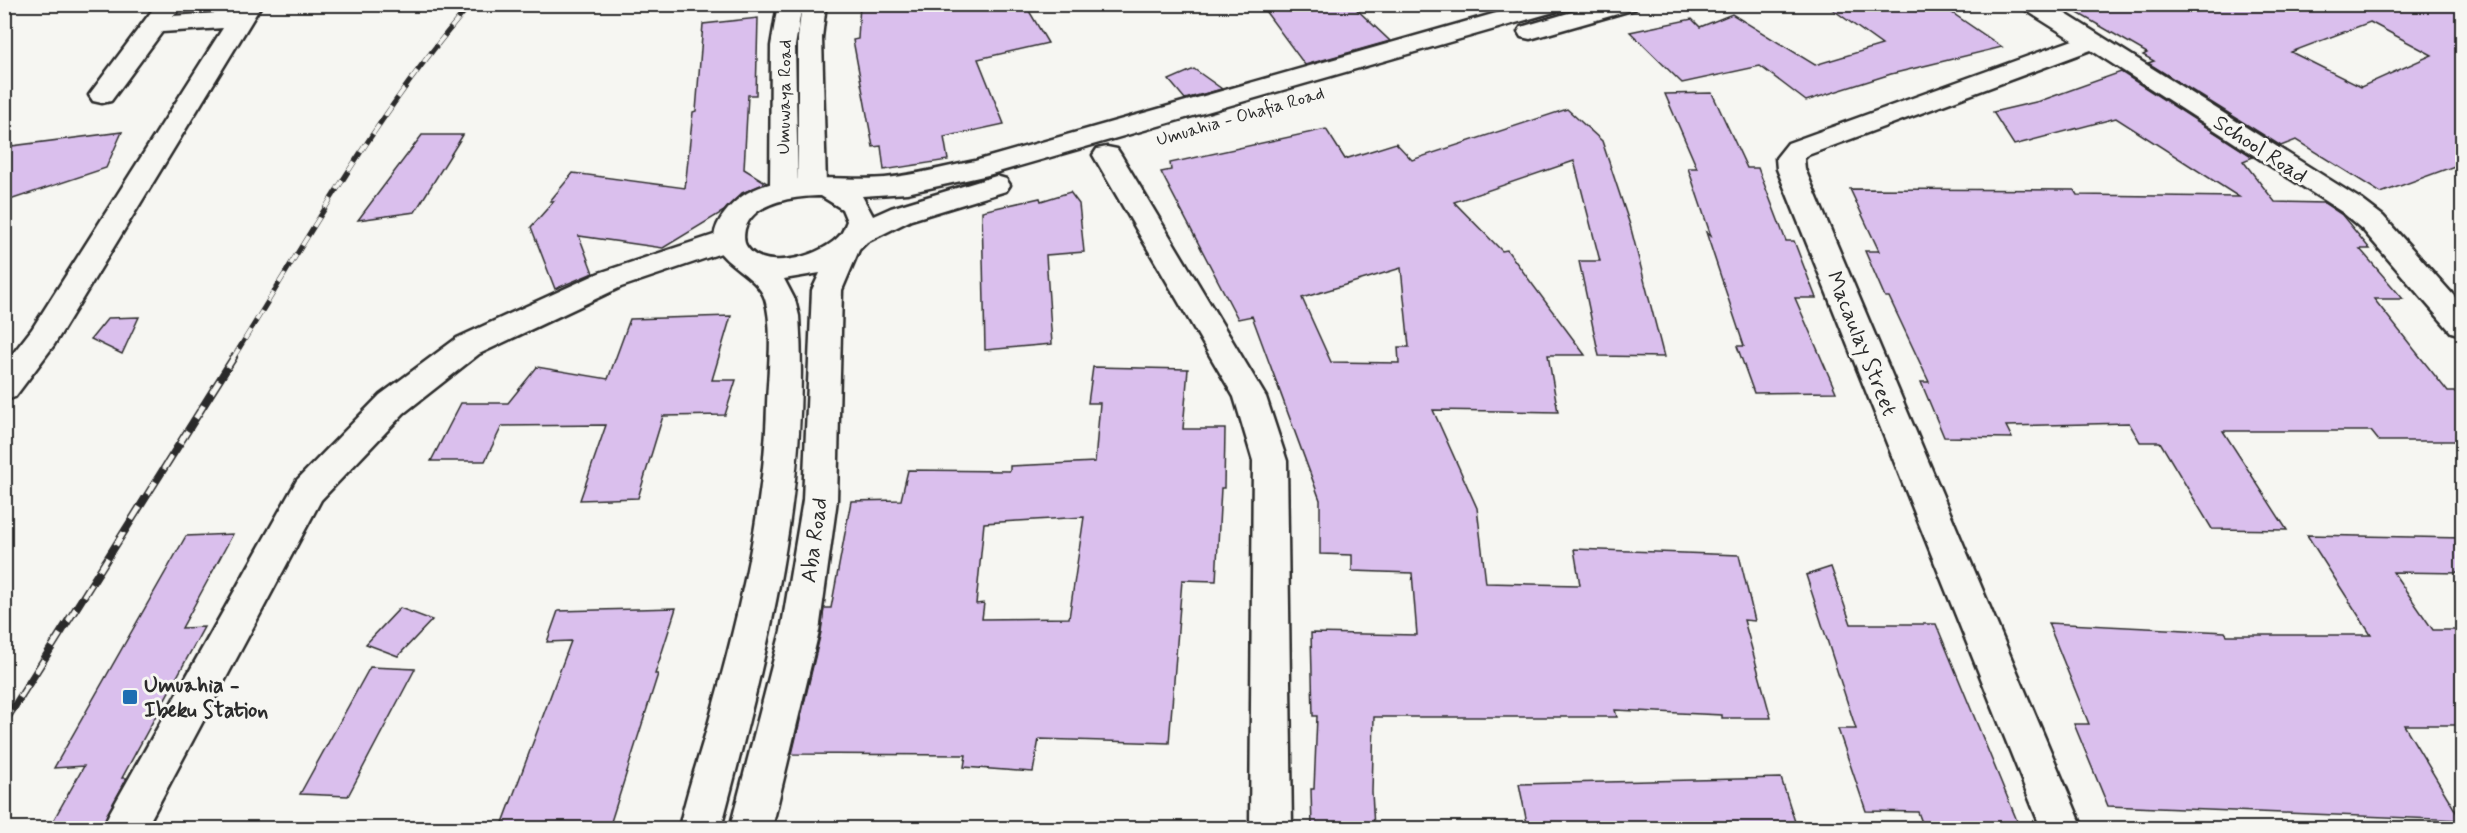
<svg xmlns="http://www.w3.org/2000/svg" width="2467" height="833" font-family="Mynerve,sans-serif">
<rect width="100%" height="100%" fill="#f6f6f2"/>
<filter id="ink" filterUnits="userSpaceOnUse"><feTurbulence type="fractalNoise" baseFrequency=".0167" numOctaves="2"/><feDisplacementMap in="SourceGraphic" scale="12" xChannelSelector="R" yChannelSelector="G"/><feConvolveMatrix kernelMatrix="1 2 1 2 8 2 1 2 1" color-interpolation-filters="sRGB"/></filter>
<g filter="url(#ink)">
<g fill="#dabfed" stroke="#2b2b2b" stroke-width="1.5" fill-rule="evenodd">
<path d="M 860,4 L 1025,4 L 1048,43 L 978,59 L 1004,124 L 944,137 L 948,160 L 884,170 L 881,146 L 873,147 L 853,40 L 858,39 Z"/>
<path d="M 1260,4 L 1351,4 L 1390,41 L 1305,65 Z"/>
<path d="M 1825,4 L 1939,4 L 2002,47 L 1891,74 L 1806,101 L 1760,66 L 1682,83 L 1630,32 L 1692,19 L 1700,27 L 1732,14 L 1815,65 L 1882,45 Z"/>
<path d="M 2062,4 L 2463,4 L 2463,163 L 2381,193 L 2296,140 L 2281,146 L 2148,63 L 2154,61 L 2143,55 L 2147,53 ZM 2370,22 L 2432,55 L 2361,87 L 2291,52 Z"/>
<path d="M 758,18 L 756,95 L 748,95 L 744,169 L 767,183 L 742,193 L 724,211 L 663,248 L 579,236 L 593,273 L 555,289 L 531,227 L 554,201 L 550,201 L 573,173 L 685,188 L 693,112 L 696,111 L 703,24 Z"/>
<path d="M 1194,69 L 1222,89 L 1185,99 L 1169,80 Z"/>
<path d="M 2121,72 L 2253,157 L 2243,161 L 2275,202 L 2324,203 L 2342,215 L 2370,249 L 2360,249 L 2403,299 L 2374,299 L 2448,392 L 2463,392 L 2463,441 L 2379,441 L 2371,431 L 2223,431 L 2287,530 L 2212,529 L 2160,442 L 2140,442 L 2129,423 L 2006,426 L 2012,438 L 1944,437 L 1921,382 L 1929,382 L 1889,297 L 1885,297 L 1865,251 L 1879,251 L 1850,189 L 2074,190 L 2077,195 L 2239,197 L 2116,118 L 2014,145 L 1993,112 L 2040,101 Z"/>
<path d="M 1712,93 L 1747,168 L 1758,168 L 1786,241 L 1794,241 L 1816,298 L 1795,298 L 1836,392 L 1754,393 L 1737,346 L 1744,346 L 1706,232 L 1711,236 L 1688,168 L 1697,168 L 1665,94 Z"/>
<path d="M 1567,109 L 1602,141 L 1630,225 L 1664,357 L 1599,356 L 1579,261 L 1600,261 L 1574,161 L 1454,202 L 1502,251 L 1507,250 L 1585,355 L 1548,355 L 1558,412 L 1433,410 L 1477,508 L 1486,583 L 1580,585 L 1574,549 L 1739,555 L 1755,621 L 1744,620 L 1771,718 L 1722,718 L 1722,715 L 1615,710 L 1617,717 L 1374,717 L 1372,792 L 1374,828 L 1312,828 L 1311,789 L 1314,789 L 1317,716 L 1313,716 L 1311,633 L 1417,635 L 1412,573 L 1352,571 L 1352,555 L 1320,554 L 1320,500 L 1252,316 L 1238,319 L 1161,172 L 1171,170 L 1170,163 L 1326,129 L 1345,159 L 1396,143 L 1412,160 ZM 1401,268 L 1409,347 L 1398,347 L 1399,363 L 1331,362 L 1302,298 Z"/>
<path d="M 122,132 L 106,168 L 4,202 L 4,147 Z"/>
<path d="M 422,135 L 463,135 L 415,212 L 358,220 Z"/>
<path d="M 1070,192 L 1079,204 L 1084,252 L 1046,255 L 1052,344 L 985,350 L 982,211 L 1040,198 L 1041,201 Z"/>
<path d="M 731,316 L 712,380 L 736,380 L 725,415 L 663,416 L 638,498 L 580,500 L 606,425 L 502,426 L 485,461 L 431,461 L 461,403 L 508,403 L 537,367 L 608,379 L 630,319 Z"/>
<path d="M 139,317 L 122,354 L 91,339 L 108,318 Z"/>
<path d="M 1093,367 L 1188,369 L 1183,429 L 1225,429 L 1224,488 L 1221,488 L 1216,581 L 1182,580 L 1169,743 L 1039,739 L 1033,772 L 964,767 L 966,755 L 792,754 L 821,632 L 824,608 L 831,608 L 851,501 L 901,500 L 908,470 L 1010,471 L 1010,466 L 1095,462 L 1100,403 L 1088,403 ZM 1084,517 L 1069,618 L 982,619 L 984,603 L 976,604 L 984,523 Z"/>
<path d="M 233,534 L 182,628 L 204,627 L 122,778 L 127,778 L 101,828 L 49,828 L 84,766 L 54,768 L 186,536 Z"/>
<path d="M 2307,535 L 2463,538 L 2463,573 L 2393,572 L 2433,630 L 2463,630 L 2463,725 L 2404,725 L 2461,820 L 2108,806 L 2074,724 L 2089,724 L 2048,623 L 2225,632 L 2227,635 L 2371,635 Z"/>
<path d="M 1831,567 L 1851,624 L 1936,624 L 2020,828 L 1924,828 L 1918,812 L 1866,811 L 1838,729 L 1856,729 L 1806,575 Z"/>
<path d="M 400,608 L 432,620 L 398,656 L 366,644 Z"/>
<path d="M 676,608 L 655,674 L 658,674 L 609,828 L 501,828 L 571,641 L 547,642 L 558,611 Z"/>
<path d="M 370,667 L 415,669 L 348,796 L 300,794 Z"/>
<path d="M 1781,778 L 1797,828 L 1528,828 L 1519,784 Z"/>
</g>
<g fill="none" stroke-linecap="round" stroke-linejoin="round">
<defs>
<g id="minor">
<path d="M 157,4 L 182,4 L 173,16 L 233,12 L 238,4 L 262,4 L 54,345 L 15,397 L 4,401 L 4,365 L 32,329 L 223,28 L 162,32 L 111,101 L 102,103 L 93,101 L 89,95 Z"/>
<path d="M 778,4 L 802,4 L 795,46 L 798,189 L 794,195 L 784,198 L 774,195 L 770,189 L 771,46 Z"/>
<path d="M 802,4 L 826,4 L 822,38 L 826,186 L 822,192 L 812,195 L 802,192 L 798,186 L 798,38 Z"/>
<path d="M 2020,4 L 2050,4 L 2362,200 L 2383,216 L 2462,305 L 2462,335 L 2451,332 L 2363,230 L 2342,212 L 2091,50 L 1808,155 L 1804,159 L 1805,169 L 2083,828 L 2041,828 L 1777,169 L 1776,158 L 1788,143 L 2073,40 L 2024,9 Z"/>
<path d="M 1107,147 L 1117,149 L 1121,155 L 1266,397 L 1287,461 L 1292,828 L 1250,828 L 1253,461 L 1234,397 L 1093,155 L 1097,149 Z"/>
<path d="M 729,230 L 739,233 L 744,240 L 739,247 L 621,287 L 479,354 L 404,413 L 321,500 L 146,828 L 103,828 L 109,814 L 297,480 L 380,395 L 457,338 L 599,273 Z"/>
</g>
<g id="major">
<path d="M 1528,4 L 1568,4 L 1564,9 L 988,175 L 907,193 L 862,196 L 873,216 L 891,208 L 996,176 L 1006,179 L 1010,185 L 1006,191 L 911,220 L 867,242 L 859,250 L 842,290 L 837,500 L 819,631 L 772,828 L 730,828 L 781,631 L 803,500 L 812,290 L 820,273 L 784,279 L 795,300 L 799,316 C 811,491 765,661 721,828 L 679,828 C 687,790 701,752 711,714 C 739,614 765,509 767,404 C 768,373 774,329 765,299 C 754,265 686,258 728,209 C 764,166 837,182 885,178 C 915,175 945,167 975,161 ZM 821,196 L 842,209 L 847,221 C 845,225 844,230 841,234 C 825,255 765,274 747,247 C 743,242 744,234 745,229 C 753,201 797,196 821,196 Z"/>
<path d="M 1599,4 L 1639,4 L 1635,9 L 1530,39 L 1521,37 L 1518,32 L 1521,27 Z"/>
</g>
</defs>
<use href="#minor" stroke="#2b2b2b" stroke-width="5"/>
<use href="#major" stroke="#2b2b2b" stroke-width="5"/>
<use href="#minor" fill="#f6f6f2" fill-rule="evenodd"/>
<use href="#major" fill="#f6f6f2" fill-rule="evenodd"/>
<defs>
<path id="rail-far1" d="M 233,358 C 307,240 379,109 471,4"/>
<path id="rail" d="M 4,723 L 234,357"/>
</defs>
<use href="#rail-far1" stroke="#2b2b2b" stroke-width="5"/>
<use href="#rail" stroke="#2b2b2b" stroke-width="8"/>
<use href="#rail-far1" stroke="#f6f6f2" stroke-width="4" stroke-dasharray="11" stroke-linecap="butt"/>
<use href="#rail" stroke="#f6f6f2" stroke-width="5" stroke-dasharray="15" stroke-linecap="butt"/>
</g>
</g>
<rect fill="#1f6fb2" stroke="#f6f6f2" stroke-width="2" x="122" y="689" width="16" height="16" rx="3"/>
<g text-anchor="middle" stroke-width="6" stroke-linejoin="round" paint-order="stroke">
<g font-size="18" fill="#2b2b2b" stroke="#f6f6f2">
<text transform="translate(784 97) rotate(-89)" y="6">Umuwaya Road</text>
<text transform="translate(1240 116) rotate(-16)" y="6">Umuahia - Ohafia Road</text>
</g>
<g font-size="22" fill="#2b2b2b" stroke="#f6f6f2">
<text transform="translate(2261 148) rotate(33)" y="8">School Road</text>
<text transform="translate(1863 343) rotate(68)" y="8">Macaulay Street</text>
<text transform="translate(813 540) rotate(-82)" y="8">Aba Road</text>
</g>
<g font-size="22" font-weight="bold" fill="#2b2b2b" stroke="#f6f6f2" text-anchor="start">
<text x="144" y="692">Umuahia -<tspan x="144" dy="25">Ibeku Station</tspan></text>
</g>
</g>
<rect width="2467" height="833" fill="none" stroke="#f6f6f2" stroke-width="24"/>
<rect x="12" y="12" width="2443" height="809" fill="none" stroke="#2b2b2b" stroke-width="2" filter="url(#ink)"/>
</svg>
